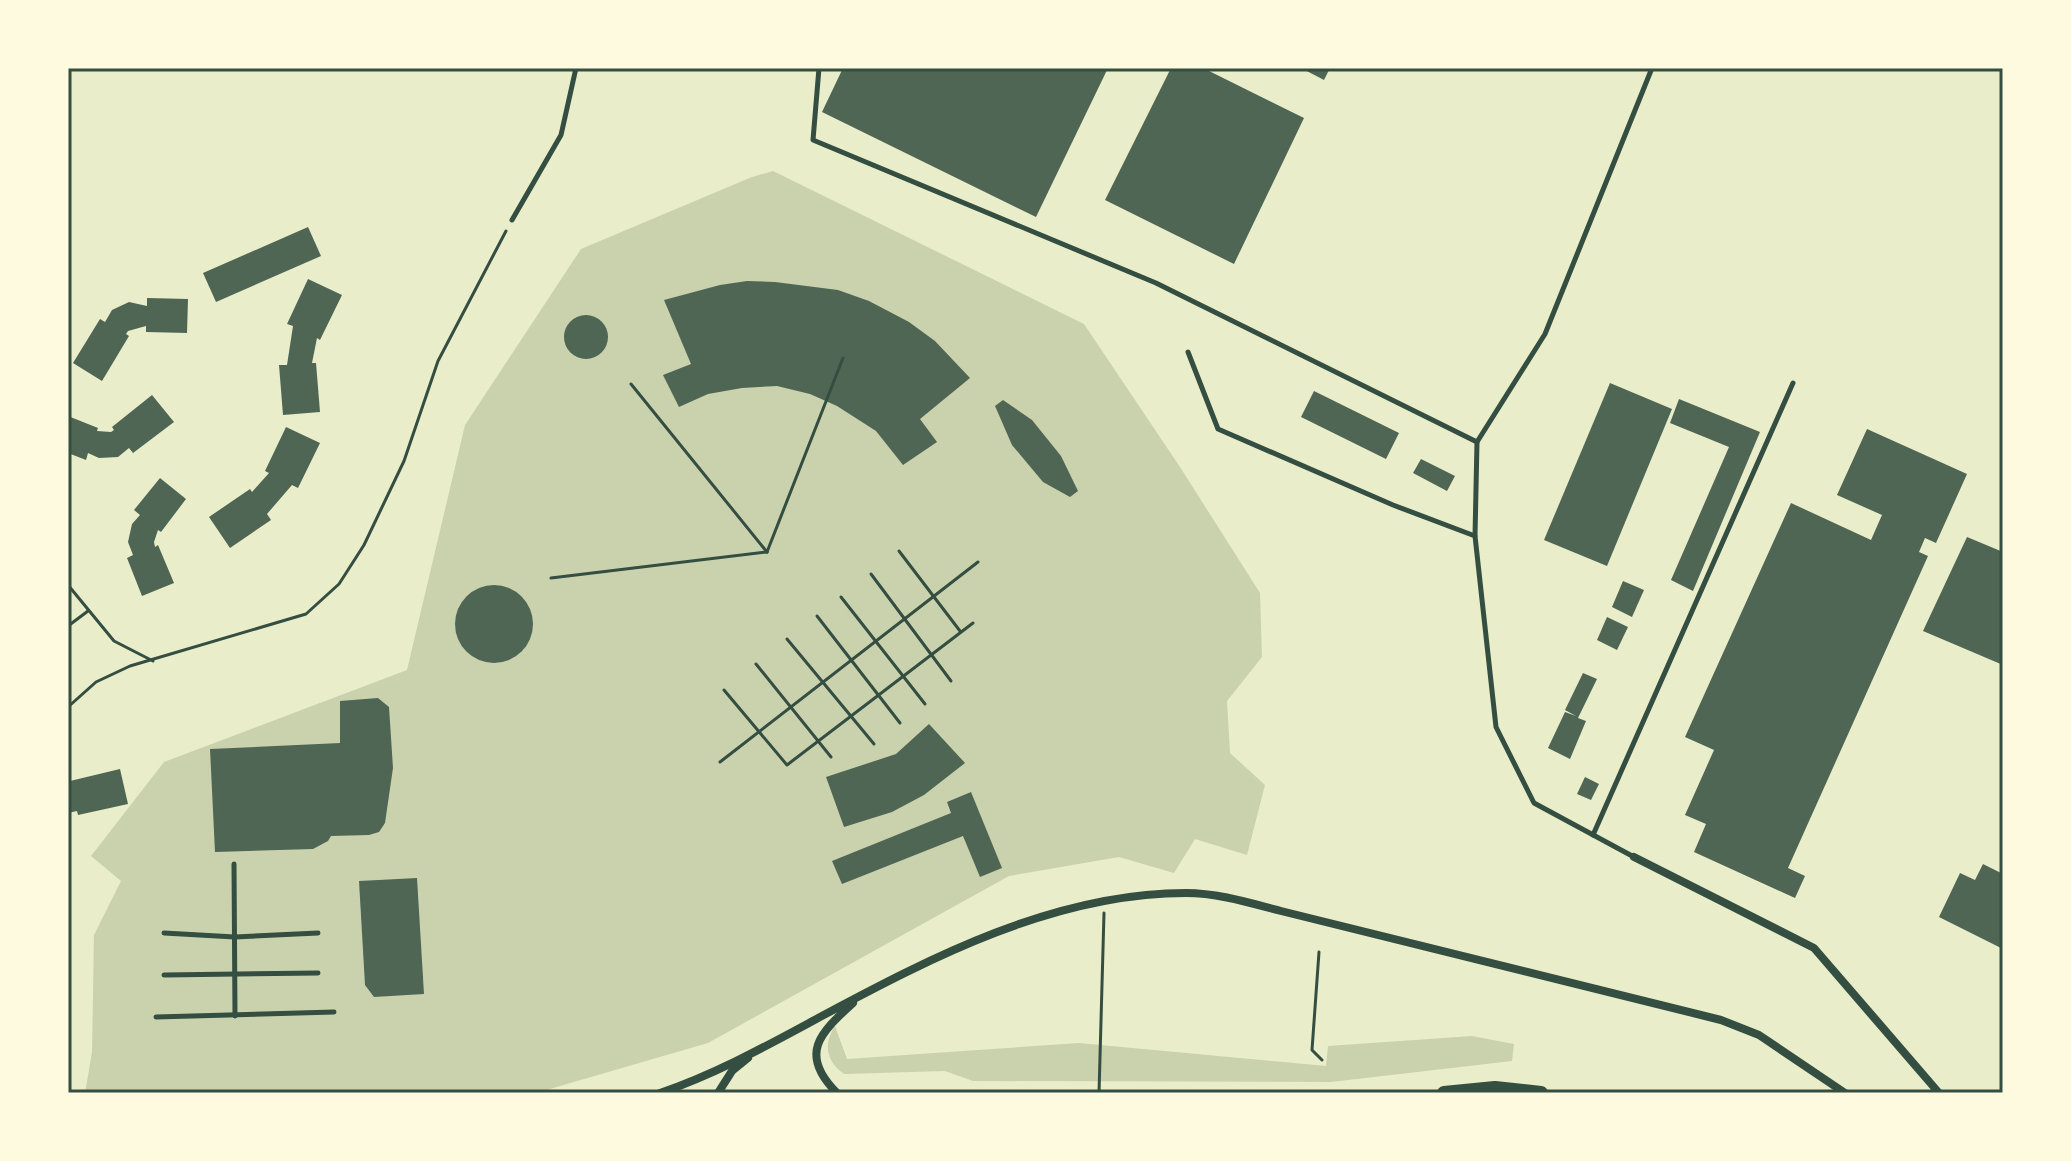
<svg xmlns="http://www.w3.org/2000/svg" width="2071" height="1161" font-family="Manrope,sans-serif">
<rect width="100%" height="100%" fill="#e9edc9"/>
<g fill="#cad2ad">
<path d="M 773,171 L 1084,324 L 1180,467 L 1260,593 L 1262,657 L 1227,701 L 1230,753 L 1265,785 L 1247,855 L 1195,839 L 1174,873 L 1119,857 L 1009,876 L 708,1043 L 536,1093 L 85,1093 L 92,1052 L 94,935 L 121,881 L 91,856 L 164,762 L 407,670 L 465,425 L 581,249 L 752,177 Z"/>
<path d="M 835,1026 L 847,1059 L 1079,1043 L 1326,1066 L 1328,1046 L 1472,1036 L 1514,1044 L 1512,1061 L 1331,1082 L 973,1081 L 945,1071 L 844,1074 C 826,1061 823,1044 835,1026 Z"/>
</g>
<g fill="#4f6655">
<path d="M 843,68 L 1108,68 L 1036,217 L 822,112 Z"/>
<path d="M 1171,68 L 1203,68 L 1304,118 L 1234,264 L 1105,200 Z"/>
<path d="M 1301,68 L 1330,68 L 1324,80 Z"/>
<path d="M 308,227 L 321,256 L 216,302 L 203,273 Z"/>
<path d="M 308,279 L 342,295 L 320,340 L 317,338 L 312,363 L 316,363 L 320,412 L 283,415 L 279,365 L 287,365 L 293,326 L 287,324 Z"/>
<path d="M 747,281 L 775,282 L 838,290 L 869,301 L 909,322 L 935,341 L 970,378 L 920,419 L 937,442 L 903,465 L 876,431 L 837,406 L 810,394 L 777,386 L 742,388 L 708,394 L 679,407 L 663,375 L 691,364 L 664,300 L 720,285 Z"/>
<path d="M 147,298 L 188,299 L 187,333 L 146,332 L 146,326 L 128,331 L 126,334 L 129,336 L 102,381 L 73,363 L 100,319 L 105,322 L 112,310 L 129,302 L 147,306 Z"/>
<circle cx="586" cy="337" r="22"/>
<path d="M 1610,383 L 1672,409 L 1607,566 L 1544,540 Z"/>
<path d="M 1314,391 L 1399,433 L 1386,459 L 1301,417 Z"/>
<path d="M 152,395 L 174,422 L 133,453 L 129,448 L 118,457 L 99,458 L 88,453 L 86,460 L 68,453 L 68,416 L 98,428 L 97,431 L 111,432 L 114,430 L 112,427 Z"/>
<path d="M 1679,399 L 1760,432 L 1693,591 L 1671,580 L 1729,447 L 1670,423 Z"/>
<path d="M 1003,400 L 1032,420 L 1061,456 L 1078,491 L 1070,497 L 1043,482 L 1012,445 L 995,406 Z"/>
<path d="M 286,427 L 320,443 L 298,488 L 292,485 L 267,514 L 271,520 L 230,548 L 209,517 L 250,489 L 252,492 L 269,473 L 265,471 Z"/>
<path d="M 1867,429 L 1967,474 L 1936,543 L 1925,538 L 1919,552 L 1928,556 L 1788,868 L 1805,876 L 1795,898 L 1694,852 L 1706,824 L 1685,815 L 1714,750 L 1685,737 L 1791,503 L 1871,540 L 1882,515 L 1837,495 Z"/>
<path d="M 1421,459 L 1455,476 L 1447,491 L 1413,473 Z"/>
<path d="M 160,478 L 186,499 L 161,532 L 158,530 L 154,542 L 155,547 L 158,545 L 174,583 L 142,596 L 127,558 L 133,555 L 128,542 L 132,524 L 140,515 L 134,510 Z"/>
<path d="M 1967,537 L 2003,552 L 2003,665 L 1923,631 Z"/>
<path d="M 1623,581 L 1644,590 L 1632,617 L 1612,607 Z"/>
<circle cx="494" cy="624" r="39"/>
<path d="M 1607,617 L 1628,627 L 1617,650 L 1597,640 Z"/>
<path d="M 1583,673 L 1597,679 L 1578,718 L 1586,721 L 1570,759 L 1548,748 L 1565,712 L 1576,716 L 1565,710 Z"/>
<path d="M 378,698 L 389,707 L 393,768 L 385,823 L 379,832 L 369,835 L 331,836 L 328,841 L 313,849 L 215,852 L 210,749 L 340,743 L 340,701 Z"/>
<path d="M 929,724 L 965,763 L 924,795 L 892,812 L 844,827 L 826,777 L 896,754 Z"/>
<path d="M 120,769 L 128,804 L 78,815 L 77,811 L 68,813 L 70,781 Z"/>
<path d="M 1585,777 L 1599,784 L 1591,800 L 1577,794 Z"/>
<path d="M 971,792 L 1002,868 L 980,877 L 963,836 L 842,884 L 832,861 L 951,813 L 947,802 Z"/>
<path d="M 1983,864 L 2003,874 L 2003,949 L 1939,917 L 1960,873 L 1975,880 Z"/>
<path d="M 417,878 L 424,994 L 374,997 L 365,985 L 359,881 Z"/>
</g>
<g fill="none" stroke-linecap="round" stroke-linejoin="round">
<g stroke="#344e41" stroke-width="3">
<path d="M 631,384 L 767,552"/>
<path d="M 899,551 L 960,631"/>
<path d="M 767,552 L 843,358"/>
<path d="M 871,574 L 951,681"/>
<path d="M 551,578 L 767,552"/>
<path d="M 68,585 L 114,641 L 153,661"/>
<path d="M 841,597 L 925,704"/>
<path d="M 817,616 L 900,723"/>
<path d="M 68,626 L 88,611"/>
<path d="M 787,639 L 874,744"/>
<path d="M 756,664 L 831,757"/>
<path d="M 724,690 L 787,765 L 973,623"/>
<path d="M 68,707 L 96,682 L 130,666 L 306,614 L 339,584 L 364,545 L 404,461 L 438,361 L 506,231"/>
<path d="M 720,762 L 978,562"/>
<path d="M 1319,952 L 1312,1050 L 1322,1060"/>
<path d="M 1099,1093 L 1104,913"/>
</g>
<g stroke="#344e41" stroke-width="5">
<path d="M 819,68 L 813,140 L 1156,283 L 1477,442"/>
<path d="M 512,220 L 561,135 L 576,68"/>
<path d="M 1188,352 L 1218,429 L 1393,505 L 1475,536 L 1496,727 L 1534,803 L 1634,857"/>
<path d="M 1475,536 L 1477,442 L 1545,334 L 1652,68"/>
<path d="M 1593,835 L 1793,383"/>
<path d="M 234,864 L 235,1016"/>
<path d="M 164,933 L 235,937 L 318,933"/>
<path d="M 164,975 L 318,973"/>
<path d="M 156,1017 L 334,1012"/>
</g>
<g stroke="#344e41" stroke-width="8">
<path d="M 1634,857 L 1814,948 L 1939,1093"/>
<path d="M 660,1093 C 716,1074 768,1045 820,1017 C 932,957 1055,893 1186,893 C 1218,893 1250,903 1281,911 L 1721,1020 L 1759,1035 L 1845,1093"/>
<path d="M 718,1093 L 732,1071 L 748,1058"/>
<path d="M 837,1093 C 798,1054 820,1033 853,1003"/>
</g>
<path stroke="#344e41" stroke-width="14" d="M 1444,1093 L 1495,1088 L 1541,1093"/>
</g>
<rect width="2071" height="1161" fill="none" stroke="#fefae0" stroke-width="140"/>
<rect x="70" y="70" width="1931" height="1021" fill="none" stroke="#344e41" stroke-width="3"/>
</svg>
